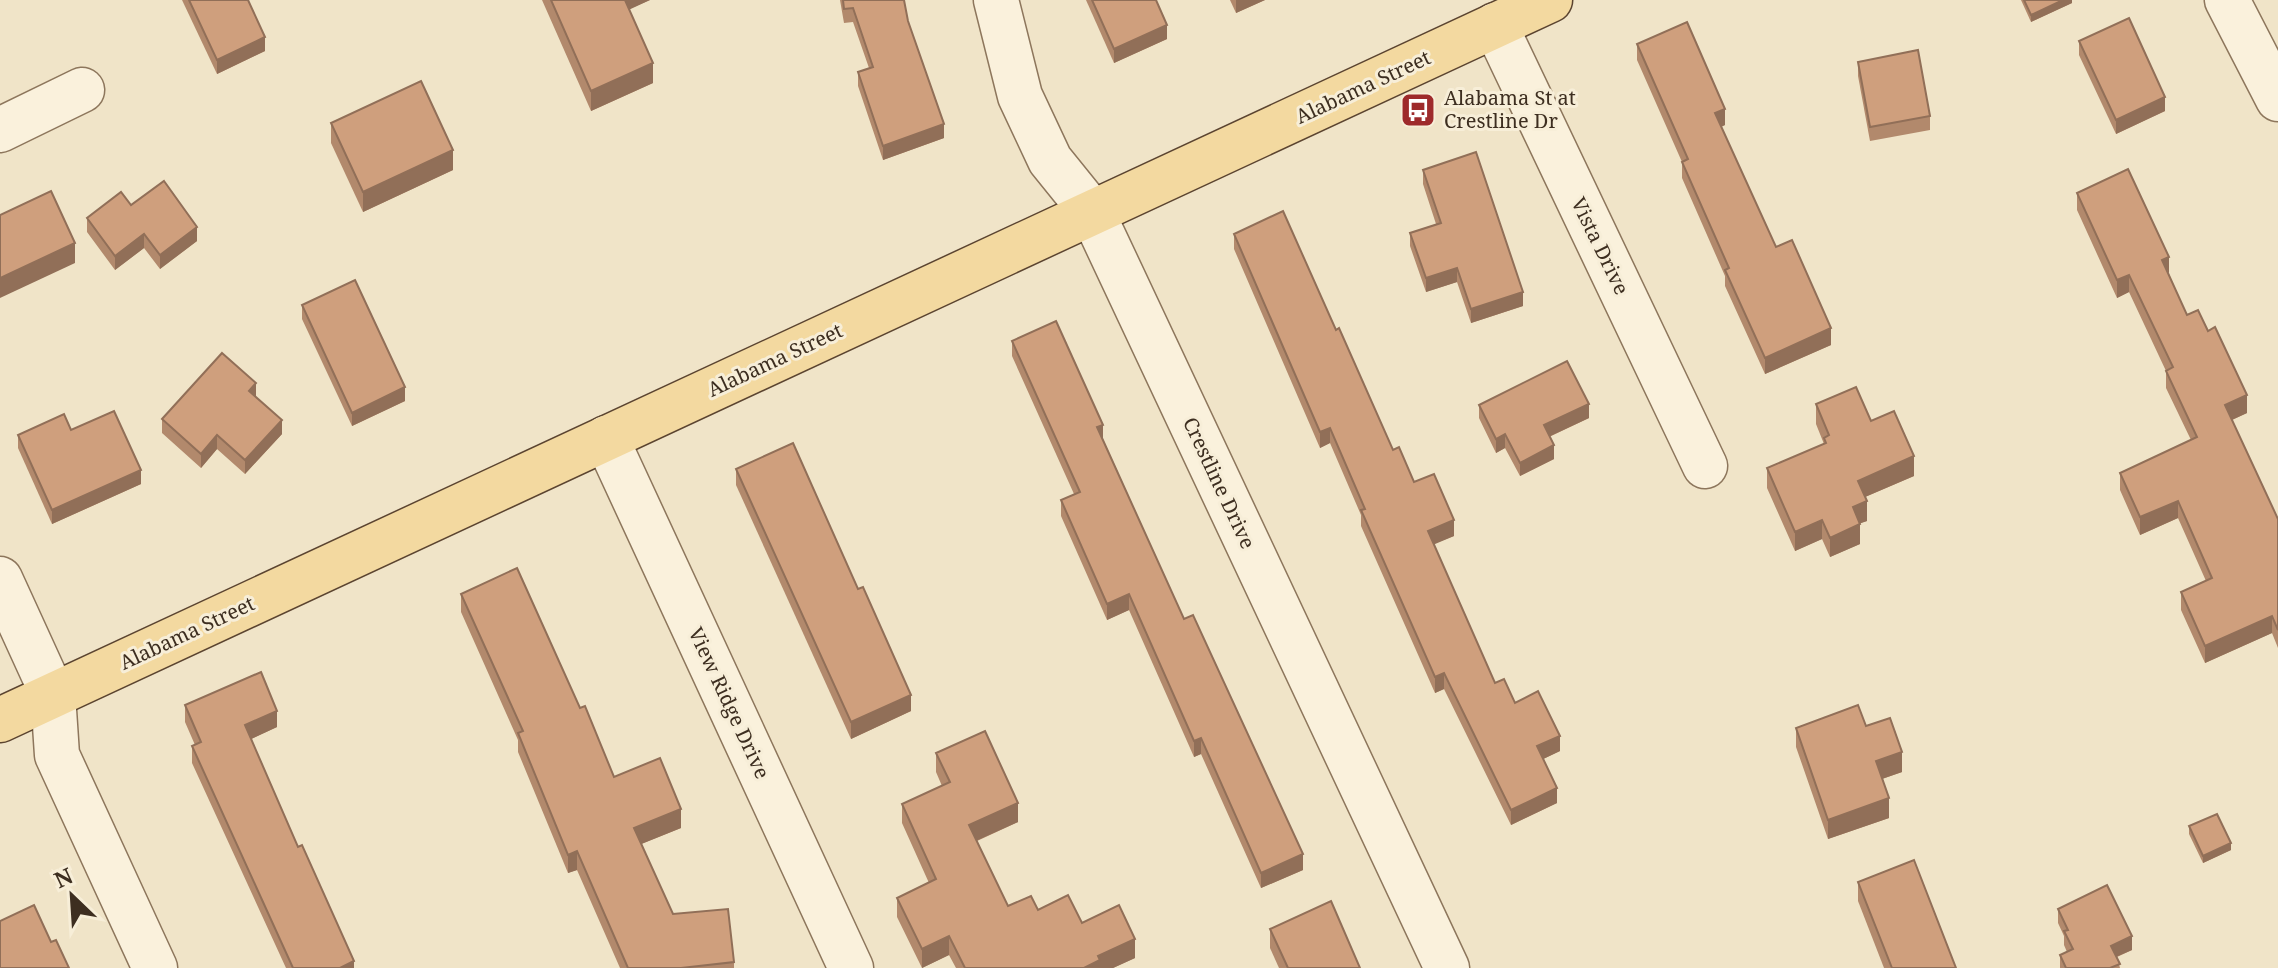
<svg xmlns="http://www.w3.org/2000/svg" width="2278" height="968" font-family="'Noto Serif',serif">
<rect width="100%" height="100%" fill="#f0e4c8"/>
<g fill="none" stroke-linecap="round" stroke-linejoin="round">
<defs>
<g id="minor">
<path d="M 996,0 L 1020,96 L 1050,160 L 1092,212 L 1447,968"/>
<path d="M 2227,0 L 2278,99"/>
<path d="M 1495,25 L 1705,466"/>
<path d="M 0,130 L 82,90"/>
<path d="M 606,438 L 851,968"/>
<path d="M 0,579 L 53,695 L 57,755 L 155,968"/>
</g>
<path id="major" d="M 0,720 L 1550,0"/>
</defs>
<use href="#minor" stroke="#8d765c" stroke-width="47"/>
<use href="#major" stroke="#5b4430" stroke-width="47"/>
<use href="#minor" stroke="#faf1dc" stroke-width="44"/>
<use href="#major" stroke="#f3d9a0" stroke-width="44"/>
</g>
<g fill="#b2896c">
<path d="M 182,0 L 248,0 L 265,51 L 217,74 Z"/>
<path d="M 542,0 L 650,0 L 629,9 L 653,83 L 591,111 Z"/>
<path d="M 840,0 L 904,0 L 908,21 L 944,138 L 883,160 L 858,86 L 858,72 L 869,68 L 853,22 L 844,23 Z"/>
<path d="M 1086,0 L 1156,0 L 1167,39 L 1114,63 Z"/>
<path d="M 1230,0 L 1265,0 L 1236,13 Z"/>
<path d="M 2021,0 L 2072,0 L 2072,3 L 2031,22 Z"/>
<path d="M 2079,41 L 2165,111 L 2116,134 L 2079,55 Z"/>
<path d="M 1637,44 L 1725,125 L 1721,127 L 1776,247 L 1831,345 L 1765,374 L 1725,286 L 1725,276 L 1682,178 L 1682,162 L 1637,60 Z"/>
<path d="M 1858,62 L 1930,116 L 1930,130 L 1870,141 L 1858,76 Z"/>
<path d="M 331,123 L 453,170 L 363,212 L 331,143 Z"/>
<path d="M 1423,170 L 1523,306 L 1471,323 L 1457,282 L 1426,292 L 1410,246 L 1410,233 L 1436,224 L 1423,184 Z"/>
<path d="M 2077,193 L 2169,274 L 2187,315 L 2247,413 L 2232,420 L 2278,519 L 2278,648 L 2272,633 L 2205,663 L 2181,610 L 2181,592 L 2206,581 L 2178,518 L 2140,535 L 2120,490 L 2120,473 L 2191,440 L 2166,388 L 2166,371 L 2129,292 L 2117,298 L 2077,210 Z"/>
<path d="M 131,205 L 197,241 L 160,269 L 144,248 L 115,270 L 87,232 L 87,218 Z"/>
<path d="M 1234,234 L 1336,330 L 1393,450 L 1414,482 L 1454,536 L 1433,544 L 1495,683 L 1560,751 L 1543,759 L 1557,803 L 1511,825 L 1444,689 L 1435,693 L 1361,526 L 1361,515 L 1330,443 L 1320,448 L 1234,249 Z"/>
<path d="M 302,305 L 405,401 L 352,426 L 302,319 Z"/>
<path d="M 1012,341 L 1103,439 L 1184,619 L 1303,870 L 1261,888 L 1201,754 L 1194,757 L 1129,610 L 1107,620 L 1061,516 L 1061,500 L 1074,494 L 1012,356 Z"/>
<path d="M 256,397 L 282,434 L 245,474 L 217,449 L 201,468 L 162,433 L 162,419 Z"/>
<path d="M 1816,404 L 1871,421 L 1914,476 L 1865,497 L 1867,521 L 1860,523 L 1860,544 L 1830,557 L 1822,539 L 1795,551 L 1767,488 L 1767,468 L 1824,444 L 1816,424 Z"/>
<path d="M 1479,405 L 1589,418 L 1549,437 L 1554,459 L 1520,476 L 1505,448 L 1496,453 L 1479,418 Z"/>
<path d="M 71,430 L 141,484 L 52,524 L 18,448 L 18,435 Z"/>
<path d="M 736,469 L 911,711 L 851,739 L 736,485 Z"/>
<path d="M 461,594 L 580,708 L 614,777 L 681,828 L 641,844 L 673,914 L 734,962 L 734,968 L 620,968 L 577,870 L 568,873 L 518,752 L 518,740 L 461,612 Z"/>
<path d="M 185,705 L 277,727 L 251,739 L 298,847 L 354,968 L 286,968 L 192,763 L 192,746 L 195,745 L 185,722 Z"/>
<path d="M 1866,726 L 1902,772 L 1882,779 L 1889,818 L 1828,839 L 1796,747 L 1796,728 Z"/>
<path d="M 936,753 L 1018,822 L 977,841 L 1008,906 L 1038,910 L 1082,923 L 1135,958 L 1113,968 L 956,968 L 949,955 L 922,968 L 897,917 L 897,898 L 929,883 L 902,823 L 902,804 L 942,786 L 936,772 Z"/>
<path d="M 2189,826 L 2231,850 L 2203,863 L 2189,834 Z"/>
<path d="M 1858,882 L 1956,968 L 1884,968 L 1858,901 Z"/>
<path d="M 2058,909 L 2132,950 L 2117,957 L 2120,968 L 2060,968 L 2060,955 L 2067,952 L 2064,945 L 2064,936 L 2058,923 Z"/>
<path d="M 1270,929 L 1360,968 L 1279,968 L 1270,948 Z"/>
</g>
<g fill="#916f58">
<path d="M 622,0 L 650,0 L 622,13 Z"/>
<path d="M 1236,0 L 1265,0 L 1236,13 Z"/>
<path d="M 2063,0 L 2072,0 L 2072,3 L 2031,22 L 2031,15 Z"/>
<path d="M 1167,25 L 1167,39 L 1114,63 L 1114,49 Z"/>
<path d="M 265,37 L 265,51 L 217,74 L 217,60 Z"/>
<path d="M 653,63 L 653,83 L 591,111 L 591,91 Z"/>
<path d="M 2165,97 L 2165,111 L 2116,134 L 2116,120 Z"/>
<path d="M 1725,109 L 1725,125 L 1715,129 L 1715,113 Z"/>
<path d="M 944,124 L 944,138 L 883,160 L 883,146 Z"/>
<path d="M 453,150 L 453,170 L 363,212 L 363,192 Z"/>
<path d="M 197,227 L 197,241 L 160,269 L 160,255 Z"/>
<path d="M 144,234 L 144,248 L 115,270 L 115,256 Z"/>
<path d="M 75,243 L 75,263 L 0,298 L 0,278 Z"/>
<path d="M 2169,257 L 2169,274 L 2162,260 Z"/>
<path d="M 1457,268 L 1457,282 L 1426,292 L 1426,278 Z"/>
<path d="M 2129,275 L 2129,292 L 2117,298 L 2117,280 Z"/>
<path d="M 1523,292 L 1523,306 L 1471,323 L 1471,309 Z"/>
<path d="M 1831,328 L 1831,345 L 1765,374 L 1765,358 Z"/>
<path d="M 256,383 L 256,397 L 249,391 Z"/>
<path d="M 405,387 L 405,401 L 352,426 L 352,413 Z"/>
<path d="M 2247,395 L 2247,413 L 2225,423 L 2225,405 Z"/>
<path d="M 1589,404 L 1589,418 L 1544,439 L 1544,425 Z"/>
<path d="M 282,420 L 282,434 L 245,474 L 245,460 Z"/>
<path d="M 1103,425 L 1103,440 L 1097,427 Z"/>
<path d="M 1330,428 L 1330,443 L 1320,448 L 1320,432 Z"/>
<path d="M 1505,434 L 1505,448 L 1496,453 L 1496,439 Z"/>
<path d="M 217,435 L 217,449 L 201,468 L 201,454 Z"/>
<path d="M 1554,445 L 1554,459 L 1520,476 L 1520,463 Z"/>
<path d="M 1914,456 L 1914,476 L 1858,500 L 1858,481 Z"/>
<path d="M 141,470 L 141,484 L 52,524 L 52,510 Z"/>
<path d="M 1867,501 L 1867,521 L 1853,526 L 1853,507 Z"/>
<path d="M 2178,501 L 2178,518 L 2140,535 L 2140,517 Z"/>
<path d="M 1454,520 L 1454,536 L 1428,547 L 1428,531 Z"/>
<path d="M 1822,520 L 1822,539 L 1795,551 L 1795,532 Z"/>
<path d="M 1860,524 L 1860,544 L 1830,557 L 1830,538 Z"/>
<path d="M 1129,594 L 1129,610 L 1107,620 L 1107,604 Z"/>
<path d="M 2272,616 L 2272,633 L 2205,663 L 2205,646 Z"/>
<path d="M 1444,673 L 1444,689 L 1435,693 L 1435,677 Z"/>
<path d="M 911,695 L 911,711 L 851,739 L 851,722 Z"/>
<path d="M 277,711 L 277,727 L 245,742 L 245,725 Z"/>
<path d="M 1560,736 L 1560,751 L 1537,762 L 1537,746 Z"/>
<path d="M 1201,738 L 1201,754 L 1194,757 L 1194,741 Z"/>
<path d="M 1902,752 L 1902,772 L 1876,781 L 1876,761 Z"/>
<path d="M 1557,788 L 1557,803 L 1511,825 L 1511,810 Z"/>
<path d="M 1889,798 L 1889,818 L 1828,839 L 1828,820 Z"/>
<path d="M 1018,803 L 1018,822 L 969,844 L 969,825 Z"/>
<path d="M 681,809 L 681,828 L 634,847 L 634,828 Z"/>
<path d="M 2231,843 L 2231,850 L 2203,863 L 2203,856 Z"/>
<path d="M 577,851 L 577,870 L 568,873 L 568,855 Z"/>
<path d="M 1303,854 L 1303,870 L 1261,888 L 1261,873 Z"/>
<path d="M 949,936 L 949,955 L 922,968 L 922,949 Z"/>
<path d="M 2132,936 L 2132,950 L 2111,959 L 2111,946 Z"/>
<path d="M 1135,939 L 1135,958 L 1113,968 L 1084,968 L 1098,956 Z"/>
<path d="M 354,961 L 354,968 L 340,968 Z"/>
</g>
<g fill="#cf9f7d" stroke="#916f58" stroke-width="2">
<path d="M 189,0 L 248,0 L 265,37 L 217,60 Z"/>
<path d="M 551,0 L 625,0 L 653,63 L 591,91 Z"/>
<path d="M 843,0 L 904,0 L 908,21 L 944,124 L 883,146 L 858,72 L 873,67 L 853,8 L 844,9 Z"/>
<path d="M 1092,0 L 1156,0 L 1167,25 L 1114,49 Z"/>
<path d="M 2024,0 L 2063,0 L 2031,15 Z"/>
<path d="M 2129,18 L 2165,97 L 2116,120 L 2079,41 Z"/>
<path d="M 1687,22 L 1725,109 L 1715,113 L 1776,247 L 1792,240 L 1831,328 L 1765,358 L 1725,270 L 1729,268 L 1682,162 L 1688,159 L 1637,44 Z"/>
<path d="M 1918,50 L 1930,116 L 1870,127 L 1858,62 Z"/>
<path d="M 421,81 L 453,150 L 363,192 L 331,123 Z"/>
<path d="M 1476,152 L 1523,292 L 1471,309 L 1457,268 L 1426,278 L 1410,233 L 1441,223 L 1423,170 Z"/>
<path d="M 2128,169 L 2169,257 L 2162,260 L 2187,315 L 2198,310 L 2208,331 L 2215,327 L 2247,395 L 2225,405 L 2278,519 L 2278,630 L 2272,616 L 2205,646 L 2181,592 L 2212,578 L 2178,501 L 2140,517 L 2120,473 L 2197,437 L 2166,371 L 2173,367 L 2129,275 L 2117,280 L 2077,193 Z"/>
<path d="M 164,181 L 197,227 L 160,255 L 144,234 L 115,256 L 87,218 L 121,192 L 131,205 Z"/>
<path d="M 51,191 L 75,243 L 0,278 L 0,215 Z"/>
<path d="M 1283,211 L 1336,330 L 1339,328 L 1393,450 L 1399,447 L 1414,482 L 1434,474 L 1454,520 L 1428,531 L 1495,683 L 1504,679 L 1515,703 L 1538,691 L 1560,736 L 1537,746 L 1557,788 L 1511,810 L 1444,673 L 1435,677 L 1361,510 L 1365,509 L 1330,428 L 1320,432 L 1234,234 Z"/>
<path d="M 355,280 L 405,387 L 352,413 L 302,305 Z"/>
<path d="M 1056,321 L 1103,425 L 1097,427 L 1184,619 L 1193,615 L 1303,854 L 1261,873 L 1201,738 L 1194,741 L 1129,594 L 1107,604 L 1061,500 L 1080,492 L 1012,341 Z"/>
<path d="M 222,353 L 256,383 L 249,391 L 282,420 L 245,460 L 217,435 L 201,454 L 162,419 Z"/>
<path d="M 1567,361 L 1589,404 L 1544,425 L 1554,445 L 1520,463 L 1505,434 L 1496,439 L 1479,405 Z"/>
<path d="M 1856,387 L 1871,421 L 1894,411 L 1914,456 L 1858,481 L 1867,501 L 1853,507 L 1860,524 L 1830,538 L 1822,520 L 1795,532 L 1767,468 L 1826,443 L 1824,438 L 1829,435 L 1816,404 Z"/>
<path d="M 114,411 L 141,470 L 52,510 L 18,435 L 64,414 L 71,430 Z"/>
<path d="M 793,443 L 858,589 L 863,587 L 911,695 L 851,722 L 736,469 Z"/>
<path d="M 517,568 L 580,708 L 585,706 L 614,777 L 660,758 L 681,809 L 634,828 L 673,914 L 728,909 L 734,962 L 681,968 L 628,968 L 577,851 L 568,855 L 518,733 L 523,731 L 461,594 Z"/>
<path d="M 261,672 L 277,711 L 245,725 L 298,847 L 302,845 L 354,961 L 340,968 L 293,968 L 192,746 L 201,742 L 185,705 Z"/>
<path d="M 1858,705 L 1866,726 L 1890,718 L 1902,752 L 1876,761 L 1889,798 L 1828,820 L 1796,728 Z"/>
<path d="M 985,731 L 1018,803 L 969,825 L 1008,906 L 1031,896 L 1038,910 L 1068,895 L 1082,923 L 1119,905 L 1135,939 L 1098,956 L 1100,960 L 1084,968 L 965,968 L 949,936 L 922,949 L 897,898 L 936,879 L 902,804 L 950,782 L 936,753 Z"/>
<path d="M 2217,814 L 2231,843 L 2203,856 L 2189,826 Z"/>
<path d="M 1914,860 L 1956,968 L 1892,968 L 1858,882 Z"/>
<path d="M 2107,885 L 2132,936 L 2111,946 L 2120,964 L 2110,968 L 2066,968 L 2060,955 L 2073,949 L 2064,931 L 2068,930 L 2058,909 Z"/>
<path d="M 1331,901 L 1360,968 L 1288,968 L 1270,929 Z"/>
<path d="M 34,905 L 51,942 L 56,940 L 69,968 L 0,968 L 0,921 Z"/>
</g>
<defs>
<symbol id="bus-square" viewBox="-11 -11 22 22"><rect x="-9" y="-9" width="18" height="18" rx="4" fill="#9e2a2b" stroke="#f7eed8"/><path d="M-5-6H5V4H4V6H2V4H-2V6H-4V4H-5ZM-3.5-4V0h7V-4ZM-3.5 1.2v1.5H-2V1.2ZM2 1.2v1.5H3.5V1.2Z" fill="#fff"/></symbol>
</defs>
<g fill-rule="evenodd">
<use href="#bus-square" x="1398" y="90" width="40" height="40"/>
</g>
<g text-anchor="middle" stroke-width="6" stroke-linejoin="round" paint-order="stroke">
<g font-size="20" fill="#3d2e20" stroke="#f7eed8">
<text transform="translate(1363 87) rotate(-25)" y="7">Alabama Street</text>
<text transform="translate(1600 246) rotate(64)" y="7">Vista Drive</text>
<text transform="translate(775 360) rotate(-25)" y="7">Alabama Street</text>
<text transform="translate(1219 483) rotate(65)" y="7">Crestline Drive</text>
<text transform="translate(187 633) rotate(-25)" y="7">Alabama Street</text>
<text transform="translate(729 703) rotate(65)" y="7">View Ridge Drive</text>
</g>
<g font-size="20" fill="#3d2e20" stroke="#f7eed8" text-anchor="start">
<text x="1444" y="105">Alabama St at<tspan x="1444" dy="23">Crestline Dr</tspan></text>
</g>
</g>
<g transform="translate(72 896) rotate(335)" stroke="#f7eed8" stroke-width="6" paint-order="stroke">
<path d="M0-6L14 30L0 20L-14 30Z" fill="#3d2e20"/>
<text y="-12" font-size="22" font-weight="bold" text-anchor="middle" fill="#3d2e20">N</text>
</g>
</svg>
